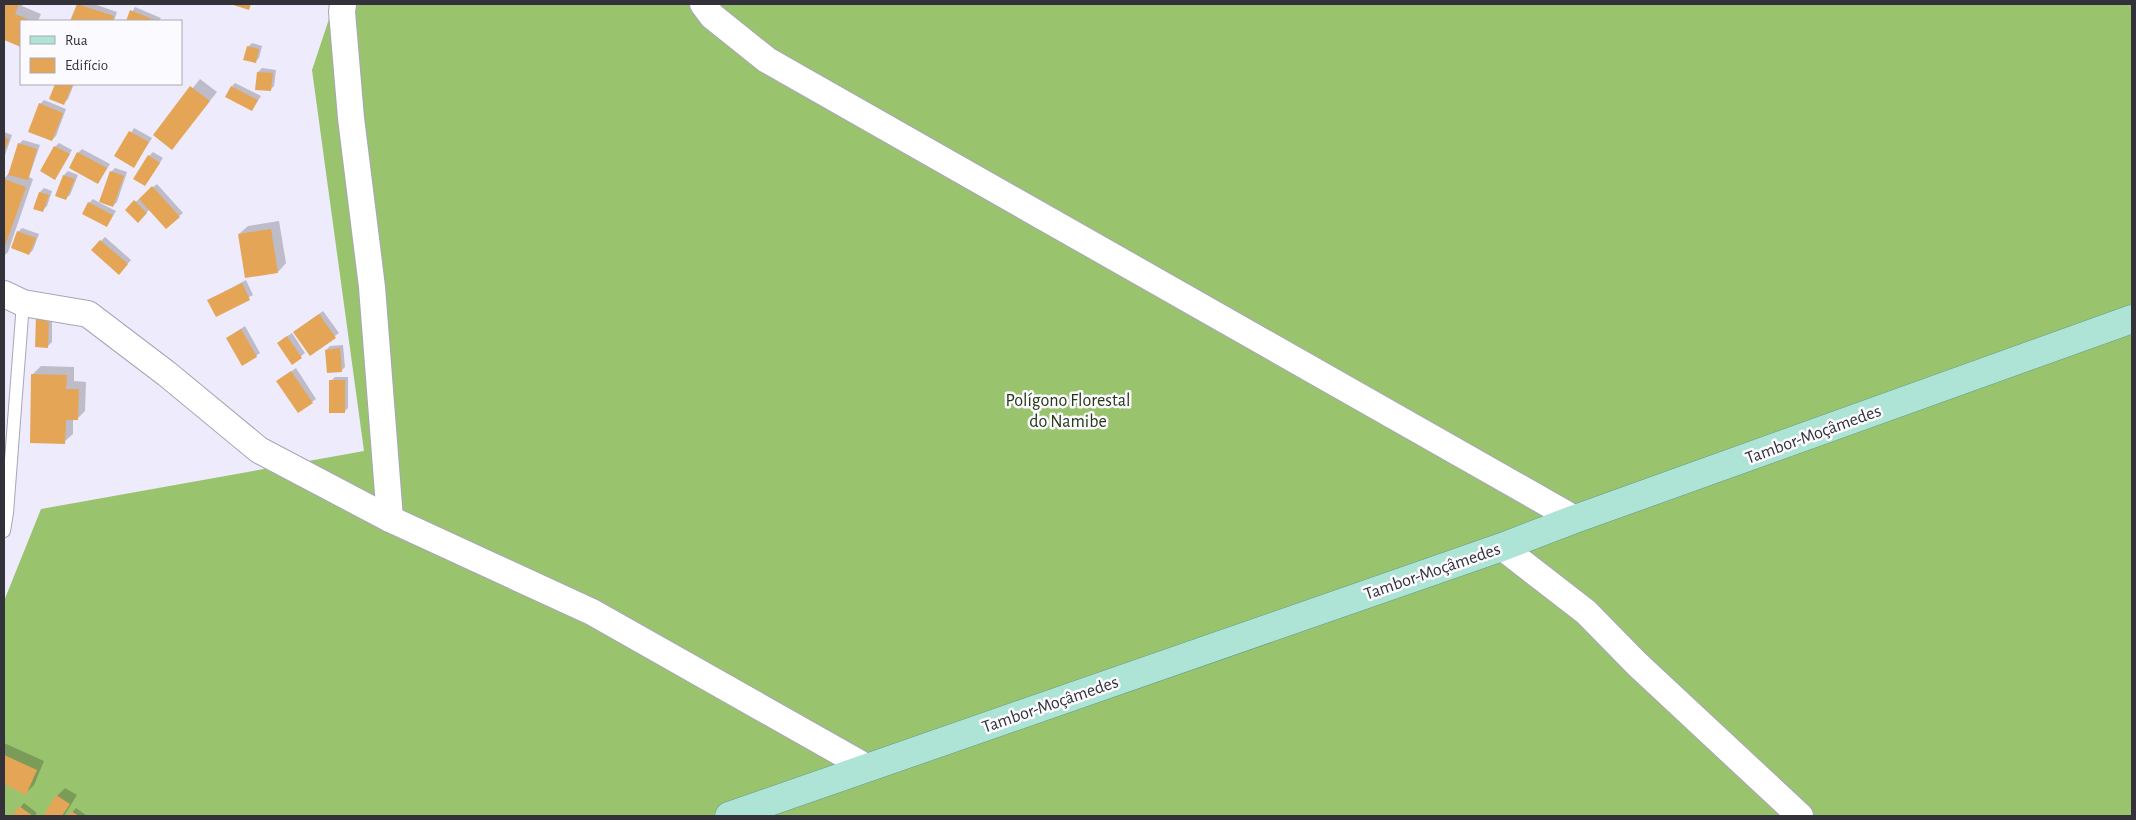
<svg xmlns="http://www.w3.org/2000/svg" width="2136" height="820" font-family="'Alegreya Sans',sans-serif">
<rect width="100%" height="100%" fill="#eeebfc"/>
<path fill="#9ac36e" d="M 334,4 L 2132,4 L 2132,816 L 4,816 L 4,601 L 41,509 L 364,451 L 312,70 Z"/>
<g fill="#0003">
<path d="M 4,4 L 23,4 L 22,6 L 41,14 L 38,21 L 21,21 L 21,46 L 4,39 Z"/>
<path d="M 78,4 L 94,4 L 117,12 L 114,21 L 72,21 Z"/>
<path d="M 135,7 L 161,18 L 159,21 L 127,21 Z"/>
<path d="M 252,43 L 262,46 L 259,58 L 255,62 L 248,47 Z"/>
<path d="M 262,68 L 276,70 L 274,86 L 270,90 L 258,72 Z"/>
<path d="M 200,79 L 217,92 L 172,148 L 155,135 Z"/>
<path d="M 235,83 L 261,96 L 252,110 L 232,86 Z"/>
<path d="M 57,84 L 74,84 L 68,99 L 64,103 L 51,98 Z"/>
<path d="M 44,100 L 66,109 L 56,136 L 52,140 L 40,104 Z"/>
<path d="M 134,128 L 152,138 L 134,166 L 116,156 Z"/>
<path d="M 4,132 L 12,135 L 4,158 Z"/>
<path d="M 23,140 L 40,145 L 29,177 L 33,179 L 8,252 L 4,256 L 4,179 L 10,172 L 19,144 Z"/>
<path d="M 59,143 L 72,150 L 55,178 L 55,147 Z"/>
<path d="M 82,149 L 110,164 L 98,183 L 78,153 Z"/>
<path d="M 153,152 L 163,158 L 145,185 L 149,156 Z"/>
<path d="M 115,168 L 127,172 L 117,202 L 113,206 L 101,202 L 100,203 L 116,211 L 107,226 L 89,203 L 93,199 L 100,203 L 111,172 Z"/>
<path d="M 68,171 L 78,175 L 70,195 L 66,198 L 57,195 L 64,175 Z"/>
<path d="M 157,184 L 183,213 L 179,216 L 150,209 L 138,221 L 126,210 Z"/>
<path d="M 44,188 L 52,191 L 47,206 L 43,210 L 35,208 L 40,192 Z"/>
<path d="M 279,221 L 286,263 L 278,272 L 239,234 L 248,226 Z"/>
<path d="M 22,228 L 39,234 L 33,250 L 29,254 L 18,232 Z"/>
<path d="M 105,237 L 131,260 L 123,269 L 92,250 Z"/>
<path d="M 246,280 L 253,295 L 217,315 L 209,300 Z"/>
<path d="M 323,311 L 339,333 L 310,354 L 294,332 Z"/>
<path d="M 42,312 L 52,313 L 52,342 L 48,346 Z"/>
<path d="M 245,326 L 260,353 L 256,356 L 227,338 Z"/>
<path d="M 292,333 L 305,353 L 292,363 L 283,339 Z"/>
<path d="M 343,345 L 345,367 L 341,371 L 326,350 L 330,346 Z"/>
<path d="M 41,366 L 74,367 L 74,381 L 86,382 L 85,411 L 77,419 L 73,419 L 73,434 L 64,442 L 33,374 Z"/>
<path d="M 296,368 L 316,399 L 312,402 L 282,378 Z"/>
<path d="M 335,377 L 348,377 L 348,408 L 344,412 L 331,381 Z"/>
<path d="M 4,743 L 44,761 L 34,785 L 26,793 L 4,783 Z"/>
<path d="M 65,788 L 77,795 L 64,816 L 44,816 L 57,796 Z"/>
<path d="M 24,803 L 37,813 L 34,816 L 13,816 Z"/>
<path d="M 76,808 L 87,816 L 69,816 Z"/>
</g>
<g fill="#e4a656">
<path d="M 4,4 L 19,4 L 15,14 L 32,21 L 21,21 L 21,47 L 4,40 Z"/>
<path d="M 77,4 L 114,16 L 112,21 L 70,21 Z"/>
<path d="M 230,4 L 251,4 L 249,10 Z"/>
<path d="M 130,10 L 157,21 L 126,21 Z"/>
<path d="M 247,46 L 259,49 L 256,63 L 243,60 Z"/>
<path d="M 257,72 L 273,73 L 271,91 L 255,90 Z"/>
<path d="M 55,84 L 73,84 L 64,105 L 49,99 Z"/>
<path d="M 190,86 L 210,101 L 172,150 L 153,135 Z"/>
<path d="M 231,86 L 258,100 L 252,111 L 225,97 Z"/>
<path d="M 39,103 L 63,113 L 52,141 L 28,132 Z"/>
<path d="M 129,131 L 149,142 L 134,168 L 114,156 Z"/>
<path d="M 4,137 L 9,139 L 4,152 Z"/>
<path d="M 18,143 L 37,149 L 28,180 L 8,175 Z"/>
<path d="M 54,146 L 70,154 L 55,180 L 40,171 Z"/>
<path d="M 77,152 L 107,168 L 98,184 L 69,168 Z"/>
<path d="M 148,155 L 160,163 L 145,186 L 133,179 Z"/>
<path d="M 110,171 L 124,176 L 113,207 L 99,202 Z"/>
<path d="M 63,175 L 75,179 L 66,200 L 55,196 Z"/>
<path d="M 4,179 L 26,187 L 4,249 Z"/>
<path d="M 152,186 L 180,217 L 166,229 L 139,199 Z"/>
<path d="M 39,192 L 49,195 L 43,212 L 33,209 Z"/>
<path d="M 134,200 L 147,213 L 138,223 L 125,210 Z"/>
<path d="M 88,202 L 113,215 L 107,227 L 82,214 Z"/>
<path d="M 271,229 L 278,273 L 245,278 L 238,234 Z"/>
<path d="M 17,231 L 36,238 L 29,255 L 11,248 Z"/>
<path d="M 100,240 L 128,264 L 119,275 L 91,250 Z"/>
<path d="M 242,283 L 250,300 L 216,317 L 207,300 Z"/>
<path d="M 319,314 L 336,338 L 310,356 L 293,332 Z"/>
<path d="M 36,316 L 49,316 L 48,348 L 35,347 Z"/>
<path d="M 241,329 L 257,357 L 242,366 L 226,338 Z"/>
<path d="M 287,336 L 302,358 L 292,365 L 277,343 Z"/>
<path d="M 340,348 L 342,372 L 327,373 L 325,350 Z"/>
<path d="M 291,371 L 313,403 L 298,413 L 276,381 Z"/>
<path d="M 31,374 L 67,375 L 66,389 L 79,389 L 78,420 L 66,420 L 65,444 L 30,443 Z"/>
<rect x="329" y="380" width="16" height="33"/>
<path d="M 4,755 L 37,770 L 26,795 L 4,784 Z"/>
<path d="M 56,795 L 70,804 L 62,816 L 43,816 Z"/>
<path d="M 19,806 L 33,816 L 12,816 Z"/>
<path d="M 71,811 L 79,816 L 68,816 Z"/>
</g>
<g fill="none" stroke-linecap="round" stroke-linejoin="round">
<defs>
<path id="lane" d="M 4,531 L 7,513 L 23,303"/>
<g id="street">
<path d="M 343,4 L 342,12 L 351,118 L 372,287 L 390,519"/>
<path d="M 703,4 L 712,16 L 767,60 L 1575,519"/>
<path d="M 4,294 L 23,303 L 88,314 L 167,374 L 259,450 L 390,519 L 592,612 L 868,768"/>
<path d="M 1502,547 L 1586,612 L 1637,664 L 1800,816"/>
</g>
<path id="primary" d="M 729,816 L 1502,547 L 1575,519 L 2132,319"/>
</defs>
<use href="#lane" stroke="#a8a5b9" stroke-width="14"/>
<use href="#street" stroke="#a8a5b9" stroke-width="28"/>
<use href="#primary" stroke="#5f9a8d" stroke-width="29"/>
<use href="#lane" stroke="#fff" stroke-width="12"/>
<use href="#street" stroke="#fff" stroke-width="26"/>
<use href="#primary" stroke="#ade4d6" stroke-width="28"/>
</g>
<g text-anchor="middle" stroke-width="5" stroke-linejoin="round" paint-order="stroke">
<g font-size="18" fill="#273815" stroke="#fbfbff">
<text x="1068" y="406">Polígono Florestal<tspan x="1068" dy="21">do Namibe</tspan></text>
</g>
<g font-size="18" fill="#333139" stroke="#fbfbff">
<text transform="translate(1813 434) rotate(-20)" y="6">Tambor-Moçâmedes</text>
<text transform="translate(1432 571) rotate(-19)" y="6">Tambor-Moçâmedes</text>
<text transform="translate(1050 704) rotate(-19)" y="6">Tambor-Moçâmedes</text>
</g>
</g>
<rect width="2136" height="820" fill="none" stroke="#333139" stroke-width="10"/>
<rect x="20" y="20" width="162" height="65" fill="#fbfbff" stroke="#abaab0"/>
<rect x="30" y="36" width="25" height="8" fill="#ade4d6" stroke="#abaab0"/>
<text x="65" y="45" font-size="15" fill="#333139">Rua</text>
<rect x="30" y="58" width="25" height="15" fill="#e4a656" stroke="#abaab0"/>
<text x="65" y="70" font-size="15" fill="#333139">Edifício</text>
</svg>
